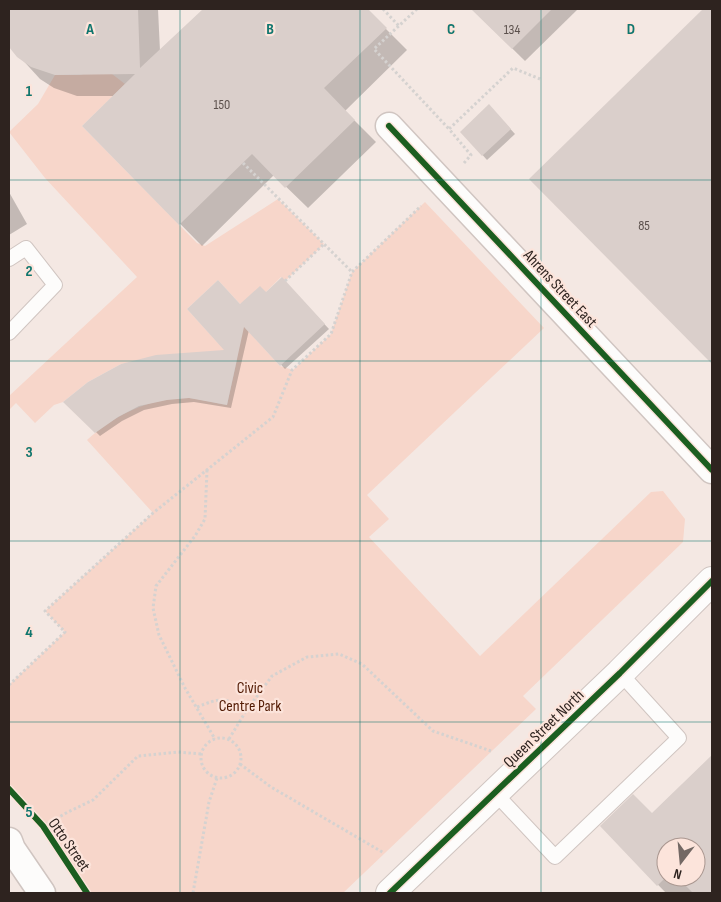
<svg xmlns="http://www.w3.org/2000/svg" width="721" height="902" font-family="'Sofia Sans Condensed',sans-serif">
<rect width="100%" height="100%" fill="#f4e8e3"/>
<path fill="#f7d6ca" d="M 103,67 L 125,84 L 82,126 L 197,243 L 205,246 L 278,199 L 324,244 L 285,281 L 281,277 L 266,292 L 240,304 L 218,280 L 187,309 L 218,343 L 240,322 L 280,366 L 293,370 L 331,334 L 352,272 L 425,202 L 544,328 L 367,495 L 389,519 L 369,537 L 480,656 L 651,492 L 663,491 L 685,519 L 683,542 L 523,696 L 536,709 L 343,893 L 87,893 L 43,826 L 9,789 L 9,685 L 65,632 L 45,611 L 153,513 L 87,440 C 115,415 150,397 189,398 C 201,399 215,403 227,405 L 237,360 L 214,355 L 121,364 L 88,382 L 63,402 L 54,405 L 35,423 L 16,403 L 9,410 L 9,396 L 137,277 L 45,178 L 9,132 L 38,104 L 55,75 L 80,75 Z"/>
<g fill="#0003" fill-rule="evenodd">
<path d="M 9,9 L 158,9 L 160,51 L 204,9 L 366,9 L 407,50 L 345,111 L 376,142 L 308,208 L 274,175 L 202,246 L 84,126 L 115,96 L 77,96 L 54,88 L 40,79 L 9,45 Z"/>
<path d="M 472,9 L 578,9 L 525,61 Z"/>
<path d="M 705,9 L 712,9 L 712,362 L 531,179 Z"/>
<path d="M 493,110 L 515,134 L 487,160 L 462,132 Z"/>
<path d="M 9,192 L 27,224 L 9,235 Z"/>
<path d="M 282,279 L 329,329 L 285,369 L 249,330 L 231,408 L 194,402 L 172,404 L 144,410 L 122,421 L 100,436 L 65,402 L 227,351 L 241,306 L 266,293 Z"/>
<path d="M 709,759 L 712,762 L 712,893 L 666,893 L 601,826 L 652,814 ZM 666,847 L 696,847 L 696,877 L 666,877 Z"/>
</g>
<g fill="#dacfcb">
<path d="M 9,9 L 138,9 L 140,68 L 203,9 L 368,9 L 387,28 L 324,88 L 355,120 L 285,188 L 252,154 L 179,225 L 82,126 L 135,74 L 55,75 L 31,67 L 17,57 L 9,47 Z"/>
<path d="M 471,9 L 552,9 L 512,49 Z"/>
<path d="M 703,9 L 712,9 L 712,364 L 529,179 Z"/>
<path d="M 489,104 L 511,129 L 482,156 L 460,132 Z"/>
<path d="M 282,277 L 325,324 L 280,366 L 244,327 L 227,405 L 189,398 L 167,400 L 139,406 L 118,417 L 95,433 L 63,402 L 88,382 L 121,364 L 156,355 L 224,350 L 187,309 L 218,280 L 240,304 L 260,286 L 266,292 Z"/>
<path d="M 712,755 L 712,893 L 693,893 L 677,877 L 696,877 L 696,847 L 666,847 L 666,877 L 657,886 L 600,826 L 633,794 L 652,813 Z"/>
</g>
<g fill="none" stroke-linecap="round" stroke-linejoin="round">
<defs>
<g id="service">
<path d="M 9,259 L 26,248 L 55,285 L 9,333"/>
<path d="M 495,793 L 555,857 L 679,738 L 620,673"/>
</g>
<g id="minor">
<path d="M 389,126 L 712,470"/>
<path d="M 9,841 L 12,849 L 42,893"/>
</g>
<path id="tertiary" d="M 390,893 L 620,673 L 712,581"/>
</defs>
<use href="#service" stroke="#d0c5c1" stroke-width="16"/>
<use href="#minor" stroke="#d0c5c1" stroke-width="29"/>
<use href="#tertiary" stroke="#d0c5c1" stroke-width="30"/>
<g stroke="#d5d2d0" stroke-width="3" stroke-dasharray="2.5 2.5" stroke-linecap="butt">
<path d="M 383,9 L 399,26"/>
<path d="M 417,9 L 374,49 L 449,129"/>
<path d="M 243,163 L 352,272"/>
<path d="M 464,163 L 471,155 L 449,129 L 513,68 L 540,79"/>
<path d="M 285,281 L 324,244"/>
<path d="M 207,470 L 205,519 L 195,536 L 156,586 L 153,608 L 159,635 L 185,688 L 215,739"/>
<path d="M 9,685 L 65,632 L 45,611 L 153,513 L 273,417 L 292,370 L 331,334 L 352,272 L 421,206"/>
<path d="M 197,707 C 220,698 225,696 246,711"/>
<circle cx="221" cy="758" r="20"/>
<path d="M 229,739 L 246,711 L 272,676 L 307,657 L 339,654 L 362,664 L 433,731 L 491,751"/>
<path d="M 240,764 L 271,787 L 384,853"/>
<path d="M 43,826 L 68,812 L 93,800 L 138,756 L 178,752 L 201,754"/>
<path d="M 193,893 L 209,802 L 217,778"/>
</g>
<use href="#service" stroke="#fdfcfb" stroke-width="14"/>
<use href="#minor" stroke="#fdfcfb" stroke-width="26"/>
<use href="#tertiary" stroke="#fdfcfb" stroke-width="28"/>
<defs>
<g id="cycleway">
<path d="M 389,126 L 712,470"/>
<path d="M 9,789 L 43,826 L 87,893"/>
<path d="M 390,893 L 620,673 L 712,581"/>
</g>
</defs>
<use href="#cycleway" stroke="#fce4db" stroke-width="9"/>
<use href="#cycleway" stroke="#1b5e20" stroke-width="6"/>
</g>
<path fill="none" stroke="#0f766e" stroke-width="1" stroke-opacity="0.55" d="M 180,9 L 180,893M 360,9 L 360,893M 541,9 L 541,893M 9,180 L 712,180M 9,361 L 712,361M 9,541 L 712,541M 9,722 L 712,722"/>
<g text-anchor="middle" stroke-width="4.5" stroke-linejoin="round" paint-order="stroke">
<g font-size="14" fill="#5c514d">
<text x="512" y="34">134</text>
<text x="222" y="109">150</text>
<text x="644" y="230">85</text>
</g>
<g font-size="16" fill="#2e231f" stroke="#fce4db">
<text transform="translate(561 288) rotate(47)" y="6">Ahrens Street East</text>
<text transform="translate(543 728) rotate(-44)" y="6">Queen Street North</text>
<text transform="translate(70 844) rotate(55)" y="6">Otto Street</text>
</g>
<g font-size="16" fill="#511902" stroke="#fce4db">
<text x="250" y="693">Civic<tspan x="250" dy="18">Centre Park</tspan></text>
</g>
</g>
<g font-size="16" text-anchor="middle" font-weight="bold" fill="#0f766e" stroke="#fce4db" stroke-width="4.5" stroke-linejoin="round" paint-order="stroke">
<text x="90" y="34">A</text>
<text x="270" y="34">B</text>
<text x="451" y="34">C</text>
<text x="631" y="34">D</text>
<text x="29" y="96">1</text>
<text x="29" y="276">2</text>
<text x="29" y="457">3</text>
<text x="29" y="637">4</text>
<text x="29" y="817">5</text>
</g>
<rect width="721" height="902" fill="none" stroke="#2e231f" stroke-width="20"/>
<g transform="translate(681 862) rotate(196)"><circle r="24" fill="#fce4db" stroke="#aa9790"/>
<path d="M0-4L9 19L0 12L-9 19Z" fill="#736864"/>
<text y="-8" font-size="14" font-weight="bold" text-anchor="middle" fill="#2e231f">N</text>
</g>
</svg>
